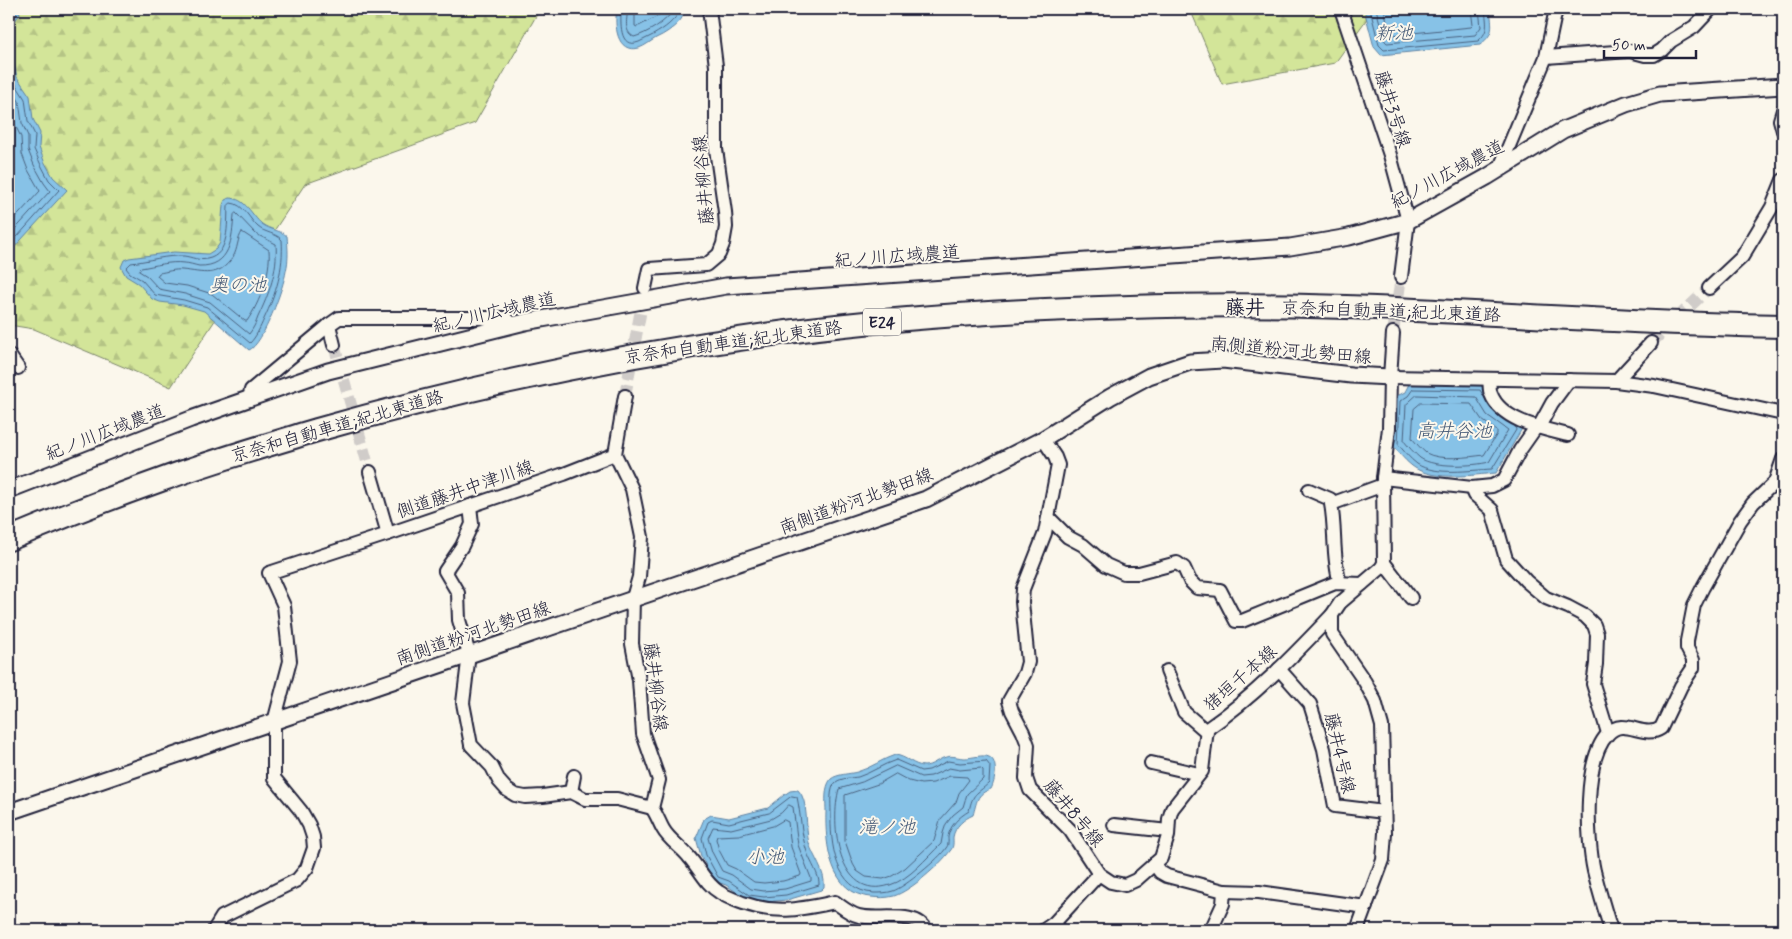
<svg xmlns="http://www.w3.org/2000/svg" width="1792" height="939" font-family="Mynerve,'Klee One',sans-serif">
<defs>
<pattern id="forest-firs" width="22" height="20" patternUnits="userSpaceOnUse" patternTransform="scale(1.25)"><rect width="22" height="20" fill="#d3e599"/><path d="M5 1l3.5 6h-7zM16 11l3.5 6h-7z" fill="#b5c485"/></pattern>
</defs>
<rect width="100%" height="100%" fill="#fbf7ec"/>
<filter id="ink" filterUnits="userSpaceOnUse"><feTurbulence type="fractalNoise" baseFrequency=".02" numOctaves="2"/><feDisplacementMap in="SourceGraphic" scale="10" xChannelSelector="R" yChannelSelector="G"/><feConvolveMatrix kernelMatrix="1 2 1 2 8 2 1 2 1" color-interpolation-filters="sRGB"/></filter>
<g filter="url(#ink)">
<g fill="url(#forest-firs)" stroke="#7a846a">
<path d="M 9,9 L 540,9 L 475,123 L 305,184 L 171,387 L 34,329 L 9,325 Z"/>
<path d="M 1190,9 L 1374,9 L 1335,63 L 1222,84 Z"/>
</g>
<g fill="#87c2e7" stroke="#5f82a2">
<path d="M 9,9 L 19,9 L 20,14 L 14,22 L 9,38 Z"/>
<path d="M 617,9 L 686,9 C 684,13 682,19 679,22 C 672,29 665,34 656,38 C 651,41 645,46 639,48 C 616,54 614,24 617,9 Z"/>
<path d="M 1364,9 L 1490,9 C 1492,27 1495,33 1480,45 L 1381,55 L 1374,47 Z"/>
<path d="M 9,42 L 17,77 L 30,96 L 33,119 L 40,133 L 39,147 L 44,161 L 53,177 L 67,190 L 9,253 Z"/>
<path d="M 229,198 C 246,198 251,215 262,224 C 270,230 280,230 287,236 C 288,248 289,259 286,271 C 284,286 263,345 249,350 L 204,311 L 183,305 L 160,302 L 152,299 L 139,284 L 126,276 L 121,267 L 124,260 L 129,258 L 174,252 L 208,254 L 216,249 L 220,243 L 223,205 L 225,200 Z"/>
<path d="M 1409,384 L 1484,385 L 1523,427 L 1496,473 C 1473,475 1435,481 1415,468 C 1407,463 1399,453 1393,446 L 1395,397 L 1405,392 Z"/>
<path d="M 895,755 C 906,756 914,766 924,766 C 932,766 938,759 946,757 C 952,755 959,758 965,758 C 972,758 983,754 989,757 C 999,761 995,782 991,789 C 976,794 977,802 973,815 C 964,819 955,826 953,837 C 953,842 954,847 950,851 C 940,865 910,891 894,896 C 886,898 879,898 871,897 C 830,894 825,844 826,812 C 826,803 824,787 831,779 C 837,774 850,774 857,772 C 871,768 882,759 895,755 Z"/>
<path d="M 798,790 C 809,800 805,829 809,843 C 813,857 826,872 824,887 L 821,890 L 787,900 L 764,902 L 748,900 L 726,885 L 714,881 L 701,856 L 696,838 L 704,819 L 711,815 L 729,818 L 768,808 L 784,795 L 790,791 Z"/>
<path d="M 847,923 L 864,926 L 874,930 L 834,930 L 839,925 Z"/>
</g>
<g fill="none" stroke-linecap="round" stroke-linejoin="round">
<g stroke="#4a6280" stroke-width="1">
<path d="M 621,9 C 621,20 618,50 639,42 C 644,40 648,37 653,35 C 665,28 674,22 681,9"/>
<path d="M 628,9 C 627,19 623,31 634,37 C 646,34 668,21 674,9"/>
<path d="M 635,9 L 635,26 L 637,27 L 658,16 L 665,9"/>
<path d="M 1370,9 L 1379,45 L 1384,50 L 1478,41 C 1490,31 1486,22 1485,9"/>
<path d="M 1376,9 L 1385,41 L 1387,43 L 1475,35 L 1481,27 L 1479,9"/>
<path d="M 1384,9 L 1390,34 L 1393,35 L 1471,27 L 1473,25 L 1471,9"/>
<path d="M 9,62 L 13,80 L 25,99 L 28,121 L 35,135 L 34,149 L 40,163 L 49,180 L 59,190 L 9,246"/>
<path d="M 9,85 L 19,101 L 22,123 L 28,136 L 28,150 L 34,165 L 44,183 L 50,191 L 9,236"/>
<path d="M 9,98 L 12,104 L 15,125 L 21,137 L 22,154 L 28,170 L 40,191 L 9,225"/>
<path d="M 231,203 C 244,204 249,219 258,227 C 265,233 276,233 282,240 C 284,268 276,294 264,319 C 260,328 256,337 250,343 L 207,307 L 184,300 L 155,295 L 142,280 L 130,273 L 126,268 L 131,263 C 148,261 167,255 184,256 C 192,257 199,261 207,259 C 230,255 227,224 228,206 Z"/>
<path d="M 236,213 L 256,234 L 276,244 C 278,270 269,294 258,317 C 256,323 253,329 249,334 L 210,302 L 185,294 L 159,289 L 147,276 L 139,271 L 141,268 C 154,266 170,261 184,263 C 189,263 194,265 199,266 C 231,267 232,238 234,215 Z"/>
<path d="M 242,232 L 269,250 C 271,273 260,302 247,321 L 245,321 L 212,294 L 187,286 L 165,283 L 157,276 L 159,273 C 166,272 175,269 182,270 C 203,272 218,279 233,257 C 238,249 237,239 242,232 Z"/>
<path d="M 1417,395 L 1476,397 L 1487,415 L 1508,430 L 1489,462 C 1474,466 1434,468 1420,458 C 1414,453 1408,446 1404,441 L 1406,405 Z"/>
<path d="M 1421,403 L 1471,404 L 1482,420 L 1497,431 L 1497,434 L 1484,455 C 1469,457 1440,461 1426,453 C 1421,449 1416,443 1412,438 L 1414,409 Z"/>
<path d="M 1496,413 L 1491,409 L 1480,390 L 1413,389 L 1408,396 L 1400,401 L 1398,444 C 1403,450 1410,459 1417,464 C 1435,476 1471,470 1492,469 L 1516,430 L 1515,426"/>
<path d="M 896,760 L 921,771 L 929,770 L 948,761 L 960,763 L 986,761 L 990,766 L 989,783 C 976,795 973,792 969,811 C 959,817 950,825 948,837 C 948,840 949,845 946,848 C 940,858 905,887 893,891 C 887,893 881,893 874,893 C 835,891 830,843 831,812 C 831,804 829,788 836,782 C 841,778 851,778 858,777 C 871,773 883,764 896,760 Z"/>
<path d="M 896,766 L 921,777 L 931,776 L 949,768 L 960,770 L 981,768 L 983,770 L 983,779 L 967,794 L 963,807 L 953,815 L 946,824 L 943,833 L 941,844 C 926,858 910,879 890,885 C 837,902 830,822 839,789 L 862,782 Z"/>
<path d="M 896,774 L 909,781 L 921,784 L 933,783 L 950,776 L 967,777 L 969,780 L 959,793 L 956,802 L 940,820 L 934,841 L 905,868 L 892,876 L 883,879 L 866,877 L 857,871 L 853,864 L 845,841 L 845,795 L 878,784 Z"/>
<path d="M 792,796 L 797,797 C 801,815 801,835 807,852 C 810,862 820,875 819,885 L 786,895 L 764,897 L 749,895 L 729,881 L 718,877 L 706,855 L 702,838 L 708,822 L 712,820 L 729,823 L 769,813 Z"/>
<path d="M 789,805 L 793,807 L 798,845 L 811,878 L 811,881 L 785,889 L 764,891 L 751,889 L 732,875 L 722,871 L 712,852 L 708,838 L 713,827 L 731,829 L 771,819 L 781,813 Z"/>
<path d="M 784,820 L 788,822 L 791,847 L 801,874 L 800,876 L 783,881 L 764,883 L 754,882 L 736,869 L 727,865 L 719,850 L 716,839 L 717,836 L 739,835 L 773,826 Z"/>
</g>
<g stroke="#d0ccc9" stroke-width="12" stroke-dasharray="12 6" stroke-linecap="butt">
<path d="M 1393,333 L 1401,277"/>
<path d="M 1651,343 L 1709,288"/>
<path d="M 334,345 L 370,472"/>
<path d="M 625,396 L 644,293"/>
</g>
<defs>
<g id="minor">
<path d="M 1341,9 L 1390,155 L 1408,221 L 1401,277"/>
<path d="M 1546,57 L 1630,51 L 1645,55 L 1654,55 L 1662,50 L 1671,41 L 1694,27 L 1711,9"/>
<path d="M 1783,110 L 1780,120 L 1783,131"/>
<path d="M 1499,170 L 1546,57 L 1556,9"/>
<path d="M 645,288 L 649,269 L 706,265 L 719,254 L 723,244 L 726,227 L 725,212 L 716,149 L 716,66 L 709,9"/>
<path d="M 1709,288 L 1742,257 L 1772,207 L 1783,180"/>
<path d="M 334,345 L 329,325 L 339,318 L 506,318 L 514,325"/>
<path d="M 9,355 L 18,368"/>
<path d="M 1390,377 L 1616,381 L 1654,386 L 1783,414"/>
<path d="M 1489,379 C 1490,384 1489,390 1491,394 C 1501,421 1544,429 1568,435"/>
<path d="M 1616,381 L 1651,343"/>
<path d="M 625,396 L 615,454 L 632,489 L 642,537 L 639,577 L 633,598 L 632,644 L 639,680 L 643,734 L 659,780 L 652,808 C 657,815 659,822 663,829 C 669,840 681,847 689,857 C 699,868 706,884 719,892 C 726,897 735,900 743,903 C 777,915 801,909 835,902 C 842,907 850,914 859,916 C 877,921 917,910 926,930"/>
<path d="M 249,399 L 251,390 L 329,325"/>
<path d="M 1043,439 L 1055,457 L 1058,465 L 1045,533 L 1023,589 L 1022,602 L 1028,662 L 1025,673 L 1009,701 L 1012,711 L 1023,732 L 1028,745 L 1026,778 L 1030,790 L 1070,830 L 1099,874"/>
<path d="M 370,472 L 388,534 L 564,474 L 615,454"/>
<path d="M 1383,478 L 1472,488 L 1492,486 L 1504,480 L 1520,450 L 1534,430 L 1540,425 L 1552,403 L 1569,380"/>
<path d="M 1472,488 L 1475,495 L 1492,510 L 1506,559 L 1526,581 L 1546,598 L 1568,607 L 1585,616 L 1594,625 L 1597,634 L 1596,664 L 1593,684 L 1608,733"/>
<path d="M 1309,490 L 1330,499 L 1334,503"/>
<path d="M 470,506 L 472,524 L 462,546 L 445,571 L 458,593 L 459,620 L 469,654 L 463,703 L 471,745 L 492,767 L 499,781 L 507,790 L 515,795 L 525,797 L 543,796 L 571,792 L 585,799 L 617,799 L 652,808"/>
<path d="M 1049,518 L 1068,537 L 1083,545 L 1106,565 L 1124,573 L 1139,573 L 1177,563 L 1184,568 L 1190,581 L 1197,588 L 1220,590 L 1236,621 L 1242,621 L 1335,583 L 1362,584"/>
<path d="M 1384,563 L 1411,598"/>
<path d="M 1340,583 C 1332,557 1336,530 1331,504 L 1383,485"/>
<path d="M 1279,669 L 1310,704 L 1324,749 L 1335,806 L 1384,812"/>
<path d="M 1167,671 L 1184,712 L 1207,732"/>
<path d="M 1151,763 L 1199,774"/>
<path d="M 571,792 L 574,776"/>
<path d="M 1114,825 L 1168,831"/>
<path d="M 1154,864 L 1160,872 L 1167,876 L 1224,891 L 1223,904 L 1211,930"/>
<path d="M 1224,891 L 1259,892 L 1366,907"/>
<path d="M 214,930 L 222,917 L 297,880 L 307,868 L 314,848 L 313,837 L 309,825 L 301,811 L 274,778 L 274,722 L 290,661 L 284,606 L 269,573 L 388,534"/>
<path d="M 1044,930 L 1054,923 L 1099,874 L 1111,882 L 1125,885 L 1136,880 L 1161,858 L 1168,836 L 1169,819 L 1172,809 L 1202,771 L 1207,729 C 1254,697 1293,656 1332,615"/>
<path d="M 1357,930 L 1383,860 L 1385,833 L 1382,726 L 1375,701 L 1365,682 L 1332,634 L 1332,615 L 1340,603 L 1381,568 L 1384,563 L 1383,478 L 1389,428 L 1390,377 L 1393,333"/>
<path d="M 1611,930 C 1605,911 1599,891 1594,871 C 1587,839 1583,759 1608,734 C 1624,716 1643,740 1661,728 L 1681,686 L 1693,668 L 1693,660 L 1687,648 L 1687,641 L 1694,605 L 1703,587 L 1740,521 L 1753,503 L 1775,482 L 1783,459"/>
</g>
<g id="tertiary">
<path d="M 9,490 L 191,419 L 328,371 L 525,322 L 726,286 L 1290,247 L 1349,237 L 1408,221 L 1487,177 L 1563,130 L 1626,104 L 1660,94 L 1783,86"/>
<path d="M 9,812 L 926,499 L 1043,439 L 1110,397 L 1149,376 L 1190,362 L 1223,360 L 1351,375 L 1390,377"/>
</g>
<path id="motorway" d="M 9,539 C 59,518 110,498 161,480 C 212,461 264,446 317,430 C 471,386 628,353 787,332 C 901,317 1016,310 1130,307 C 1212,304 1294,305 1375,308 C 1511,314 1647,324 1783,326"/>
</defs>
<use href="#minor" stroke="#22223b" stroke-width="16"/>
<use href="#tertiary" stroke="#22223b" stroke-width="19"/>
<use href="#motorway" stroke="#22223b" stroke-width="26"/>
<use href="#minor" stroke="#fbf7ec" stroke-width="12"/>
<use href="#tertiary" stroke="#fbf7ec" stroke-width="15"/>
<use href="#motorway" stroke="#fbf7ec" stroke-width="22"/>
</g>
</g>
<g text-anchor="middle" stroke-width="4" stroke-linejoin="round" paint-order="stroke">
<rect fill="#fbf7ec" stroke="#636270" stroke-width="1" x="863" y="308.5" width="38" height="27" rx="4"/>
<g font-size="16" font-weight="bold" fill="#22223b">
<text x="882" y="328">E24</text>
</g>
<g font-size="18" fill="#22223b" stroke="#fbf7ec">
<text transform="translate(1393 109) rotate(72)" y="6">藤井3号線</text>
<text transform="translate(1447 174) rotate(-28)" y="6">紀ノ川広域農道</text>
<text transform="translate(703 180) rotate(-95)" y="6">藤井柳谷線</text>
<text transform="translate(897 256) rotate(-4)" y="6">紀ノ川広域農道</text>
<text transform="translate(1391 311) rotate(2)" y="6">京奈和自動車道;紀北東道路</text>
<text transform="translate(494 312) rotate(-13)" y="6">紀ノ川広域農道</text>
<text transform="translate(733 342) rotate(-8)" y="6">京奈和自動車道;紀北東道路</text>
<text transform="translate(1291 350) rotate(5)" y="6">南側道粉河北勢田線</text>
<text transform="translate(337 426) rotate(-16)" y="6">京奈和自動車道;紀北東道路</text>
<text transform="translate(105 432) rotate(-21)" y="6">紀ノ川広域農道</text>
<text transform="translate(465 489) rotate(-19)" y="6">側道藤井中津川線</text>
<text transform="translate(856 501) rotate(-20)" y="6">南側道粉河北勢田線</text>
<text transform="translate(473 633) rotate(-19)" y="6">南側道粉河北勢田線</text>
<text transform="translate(1240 678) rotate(-41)" y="6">猪垣千本線</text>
<text transform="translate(656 687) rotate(83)" y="6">藤井柳谷線</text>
<text transform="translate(1340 753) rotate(77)" y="6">藤井4号線</text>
<text transform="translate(1074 813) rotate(50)" y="6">藤井8号線</text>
</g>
<g font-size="19" font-style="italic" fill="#455a77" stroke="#fbf7ec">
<text x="1394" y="39">新池</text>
<text x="238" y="291">奥の池</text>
<text x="1454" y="437">高井谷池</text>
<text x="887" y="833">滝ノ池</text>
<text x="765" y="863">小池</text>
</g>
<g font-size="20" font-weight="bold" fill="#22223b" stroke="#fbf7ec">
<text x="1245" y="314">藤井</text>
</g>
</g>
<rect width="1792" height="939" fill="none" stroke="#fbf7ec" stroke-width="30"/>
<rect x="15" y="15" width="1762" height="909" fill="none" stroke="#22223b" stroke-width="2" filter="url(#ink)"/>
<path d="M1604 50v8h92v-8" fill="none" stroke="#22223b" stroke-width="2.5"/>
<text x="1612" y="50" font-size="15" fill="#22223b" stroke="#fbf7ec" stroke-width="4" paint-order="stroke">50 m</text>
</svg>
